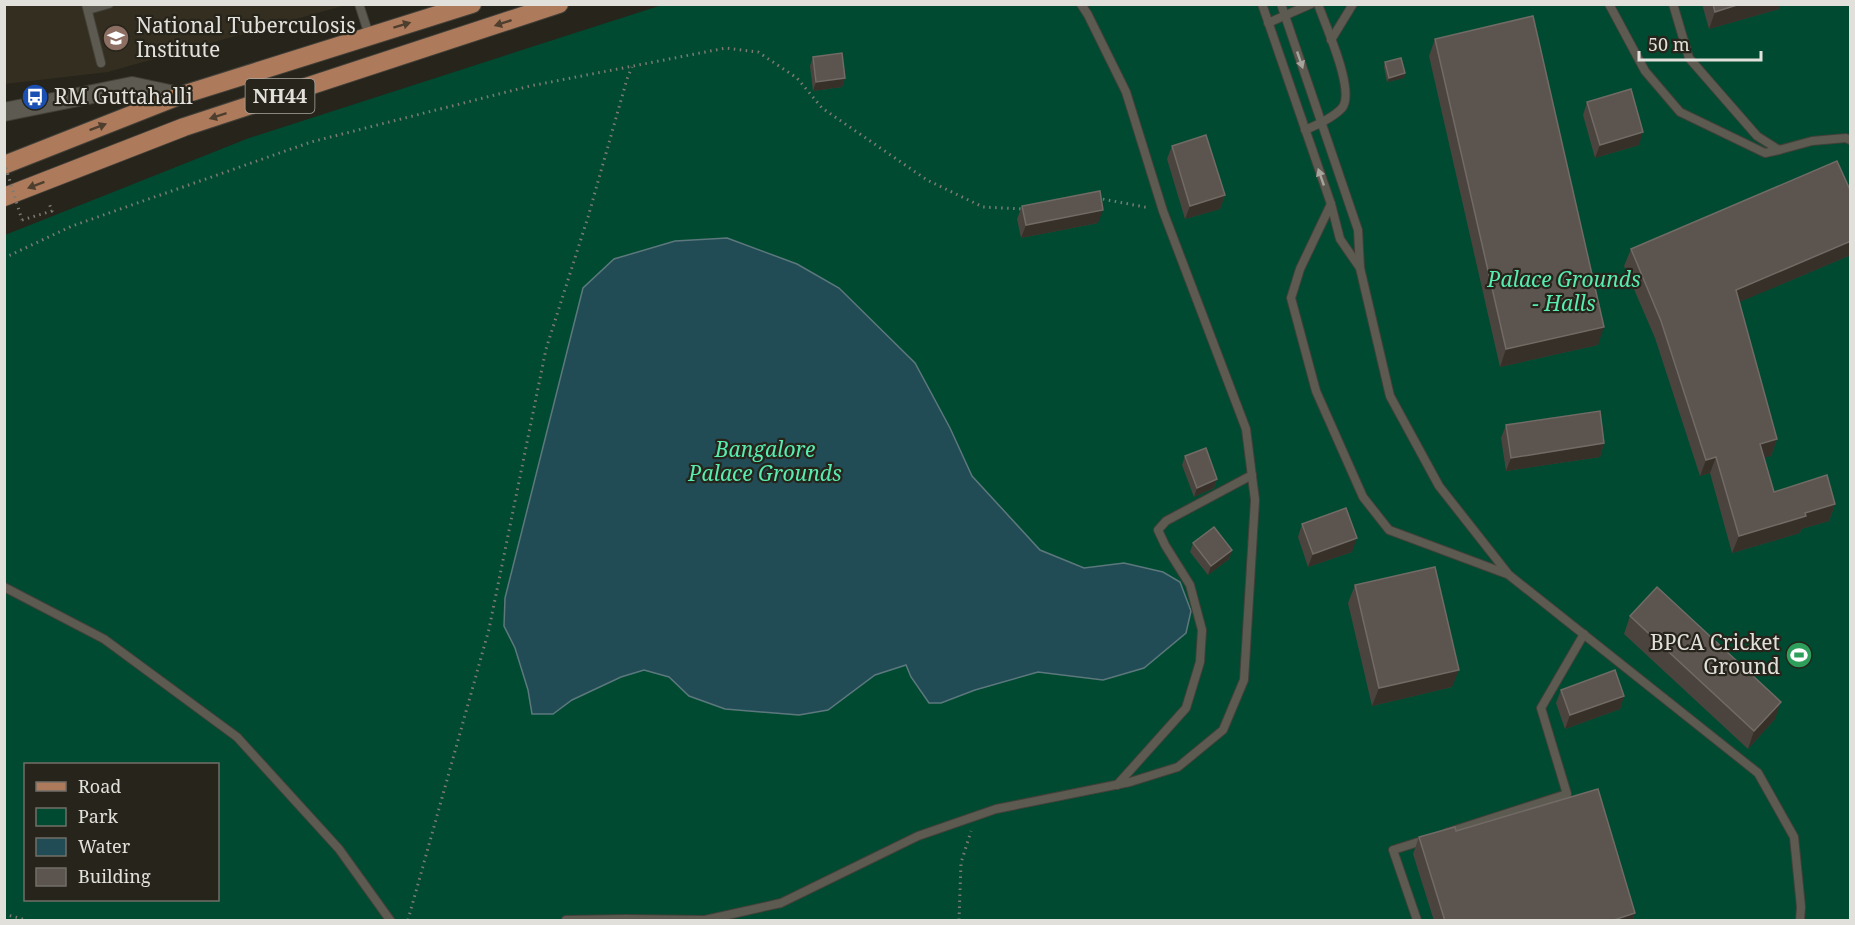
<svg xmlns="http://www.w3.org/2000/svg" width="1855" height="925" font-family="'Noto Serif',serif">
<rect width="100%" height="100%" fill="#26241b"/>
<path fill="#332e20" d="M 4,5 L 346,5 L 108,72 L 5,84 Z"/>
<path fill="#004a32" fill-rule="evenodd" d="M 662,5 L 1850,5 L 1850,920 L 5,920 L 5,235 L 249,138 ZM 26,764 L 218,764 L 218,900 L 26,900 Z"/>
<path fill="#224c55" stroke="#5c787d" stroke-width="1.5" d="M 727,238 L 797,264 L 839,288 L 915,363 L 950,428 L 972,476 L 1040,550 L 1084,568 L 1124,563 L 1163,572 L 1180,582 L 1191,611 L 1186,633 L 1144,668 L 1103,680 L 1038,672 L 975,690 L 941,703 L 929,703 L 911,677 L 906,665 L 875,675 L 828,710 L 799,715 L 725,709 L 689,696 L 669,677 L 644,670 L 621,677 L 572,700 L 553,714 L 532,714 L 528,690 L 515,648 L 504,626 L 505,598 L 583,288 L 614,259 L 675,241 Z"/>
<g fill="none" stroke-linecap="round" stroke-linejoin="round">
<defs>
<g id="lane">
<path d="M 86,4 L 101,63"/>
<path d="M 359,4 L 369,35"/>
<path d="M 1262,4 L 1331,204 L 1340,239 L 1360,268"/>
<path d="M 1281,4 L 1358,230 L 1360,268 L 1390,396 L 1439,486 L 1509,575 L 1758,773 L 1794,837 L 1801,907 L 1800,920"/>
<path d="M 1609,4 L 1645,71 L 1680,112 L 1765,153 L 1779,150"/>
<path d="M 1673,4 L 1689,58 L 1757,136 L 1779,150 L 1812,141 L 1846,138 L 1850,140"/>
<path d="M 88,10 L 109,4"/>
<path d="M 1268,23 L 1311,4"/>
<path d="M 1331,40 L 1353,4"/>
<path d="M 1305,130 C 1317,125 1333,118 1342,108 C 1356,91 1325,25 1318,4"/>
<path d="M 1331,204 L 1300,269 L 1291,298 L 1316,391 L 1363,497 L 1389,530 L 1507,574"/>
<path d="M 4,587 L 104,639 L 237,737 L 339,849 L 390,920"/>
<path d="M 1117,785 L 1186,708 L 1200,662 L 1202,630 L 1190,585 L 1165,545 L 1158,530 L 1166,521 L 1252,475"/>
<path d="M 1446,833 L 1567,794 L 1541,708 L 1584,634"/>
<path d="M 566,920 L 626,919 L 705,920 L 781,903 L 918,836 L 996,809 L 1130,782 L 1178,767 L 1223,730 L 1244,680 L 1255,500 L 1246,429 L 1163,211 L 1126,92 L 1088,15 L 1081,4"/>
<path d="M 1417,920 L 1393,850 L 1428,839"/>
</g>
<path id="secondary" d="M 4,112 L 132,86 L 179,96"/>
<g id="primary">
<path d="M 4,165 L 179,96 L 472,4"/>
<path d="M 4,197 L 184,127 L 559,4"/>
</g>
</defs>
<use href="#lane" stroke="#424039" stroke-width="10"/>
<use href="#secondary" stroke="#424039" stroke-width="20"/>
<use href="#primary" stroke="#424039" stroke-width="20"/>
<g stroke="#7c7a72" stroke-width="3" stroke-dasharray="1.5 4.5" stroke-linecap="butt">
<path d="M 1097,198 L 1150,208"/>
<path d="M 22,220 L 52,211 L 49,203"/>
<path d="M 4,258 L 72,226 L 311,142 L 530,86 L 726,48 L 758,52 L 797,78 L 822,108 L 927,180 L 983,207 L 1023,209"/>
<path d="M 4,914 L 26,920"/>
<path d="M 408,920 L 489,629 L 546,349 L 588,217 L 627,79 L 632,67"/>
<path d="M 959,920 L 961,863 L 971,831"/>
</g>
<use href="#lane" stroke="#5d5b51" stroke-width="8"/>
<use href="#secondary" stroke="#5d5b51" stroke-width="18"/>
<use href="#primary" stroke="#ad7a5b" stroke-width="18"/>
<path stroke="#7c7a72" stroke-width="3" stroke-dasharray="1.5 4.5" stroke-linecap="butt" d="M 4,162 L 22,220"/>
</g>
<g fill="#4b443e">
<path d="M 1702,4 L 1781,4 L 1779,9 L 1709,29 Z"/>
<path d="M 1435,39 L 1598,345 L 1500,367 L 1429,56 Z"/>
<path d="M 813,57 L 845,78 L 842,87 L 813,91 L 810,66 Z"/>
<path d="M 1385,62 L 1405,73 L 1404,78 L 1387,82 L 1384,67 Z"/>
<path d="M 1587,102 L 1639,145 L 1595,158 L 1583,115 Z"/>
<path d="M 1172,146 L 1225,195 L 1220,209 L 1185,219 L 1167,159 Z"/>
<path d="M 1851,192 L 1851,255 L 1739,302 L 1777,439 L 1771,456 L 1764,457 L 1774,492 L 1835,504 L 1829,521 L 1801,529 L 1800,533 L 1732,553 L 1710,473 L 1700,476 L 1655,338 L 1624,266 L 1631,249 Z"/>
<path d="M 1022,206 L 1098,223 L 1021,238 L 1017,219 Z"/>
<path d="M 1506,425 L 1604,443 L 1600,457 L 1506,471 L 1501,438 Z"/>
<path d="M 1185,456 L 1217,479 L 1214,488 L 1194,497 L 1182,465 Z"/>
<path d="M 1302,524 L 1352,552 L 1308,567 L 1298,537 Z"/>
<path d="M 1193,543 L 1232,550 L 1229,559 L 1208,575 L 1190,552 Z"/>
<path d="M 1355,585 L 1452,687 L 1372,706 L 1348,603 Z"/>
<path d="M 1630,616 L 1775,719 L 1748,749 L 1624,634 Z"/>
<path d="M 1561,690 L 1624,696 L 1620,709 L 1565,729 L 1556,703 Z"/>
<path d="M 1419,837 L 1635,913 L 1632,921 L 1434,921 L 1413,854 Z"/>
</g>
<g fill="#363029">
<path d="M 1740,4 L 1781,4 L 1779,9 L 1709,29 L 1715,12 Z"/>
<path d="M 1405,73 L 1404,78 L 1387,82 L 1389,78 Z"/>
<path d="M 845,78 L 842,87 L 813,91 L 816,82 Z"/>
<path d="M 1643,132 L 1639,145 L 1595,158 L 1600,145 Z"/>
<path d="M 1225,195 L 1220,209 L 1185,219 L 1190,206 Z"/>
<path d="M 1103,210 L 1098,223 L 1021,238 L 1026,225 Z"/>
<path d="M 1851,241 L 1851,255 L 1730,306 L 1736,290 Z"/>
<path d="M 1604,327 L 1598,345 L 1500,367 L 1506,349 Z"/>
<path d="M 1777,439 L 1771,456 L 1754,460 L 1760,444 Z"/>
<path d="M 1604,443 L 1600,457 L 1506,471 L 1511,458 Z"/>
<path d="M 1716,457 L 1710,473 L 1700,476 L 1706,460 Z"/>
<path d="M 1217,479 L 1214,488 L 1194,497 L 1197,488 Z"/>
<path d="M 1835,504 L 1829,521 L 1801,529 L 1800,533 L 1732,553 L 1739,536 L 1805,513 Z"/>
<path d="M 1357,538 L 1352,552 L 1308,567 L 1313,554 Z"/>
<path d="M 1232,550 L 1229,559 L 1208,575 L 1211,566 Z"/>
<path d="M 1459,670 L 1452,687 L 1372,706 L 1379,688 Z"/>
<path d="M 1624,696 L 1620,709 L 1565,729 L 1570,715 Z"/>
<path d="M 1781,702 L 1775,719 L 1748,749 L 1754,731 Z"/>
<path d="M 1635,913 L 1632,921 L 1611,921 Z"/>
</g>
<g fill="#5c554f" stroke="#716a65" stroke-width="1.5">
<path d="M 1713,4 L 1740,4 L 1715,12 Z"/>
<path d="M 1533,16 L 1604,327 L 1506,349 L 1435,39 Z"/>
<path d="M 842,53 L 845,78 L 816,82 L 813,57 Z"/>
<path d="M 1401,58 L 1405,73 L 1389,78 L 1385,62 Z"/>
<path d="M 1631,89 L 1643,132 L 1600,145 L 1587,102 Z"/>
<path d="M 1206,135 L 1225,195 L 1190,206 L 1172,146 Z"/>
<path d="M 1837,161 L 1851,192 L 1851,241 L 1736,290 L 1777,439 L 1760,444 L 1774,492 L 1827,475 L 1835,504 L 1805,513 L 1806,516 L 1739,536 L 1716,457 L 1706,460 L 1661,321 L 1631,249 Z"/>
<path d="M 1100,191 L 1103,210 L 1026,225 L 1022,206 Z"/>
<path d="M 1600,411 L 1604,443 L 1511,458 L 1506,425 Z"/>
<path d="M 1206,448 L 1217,479 L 1197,488 L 1185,456 Z"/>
<path d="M 1346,508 L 1357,538 L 1313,554 L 1302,524 Z"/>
<path d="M 1214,527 L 1232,550 L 1211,566 L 1193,543 Z"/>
<path d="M 1435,567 L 1459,670 L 1379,688 L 1355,585 Z"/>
<path d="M 1657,587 L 1781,702 L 1754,731 L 1630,616 Z"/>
<path d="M 1615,670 L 1624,696 L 1570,715 L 1561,690 Z"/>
<path d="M 1598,789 L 1635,913 L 1611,921 L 1445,921 L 1419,837 L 1455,827 L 1456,831 Z"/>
</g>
<defs><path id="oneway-solid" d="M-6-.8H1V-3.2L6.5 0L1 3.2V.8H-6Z" transform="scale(1.5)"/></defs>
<g fill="#4e3e2e">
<use href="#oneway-solid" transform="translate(503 23) rotate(162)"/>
<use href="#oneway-solid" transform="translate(402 25) rotate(-17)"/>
<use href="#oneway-solid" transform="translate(218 116) rotate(162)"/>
<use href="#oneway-solid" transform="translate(98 127) rotate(-21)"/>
<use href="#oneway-solid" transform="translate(36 185) rotate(159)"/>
</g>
<g fill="#a6a49d">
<use href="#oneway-solid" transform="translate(1300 60) rotate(71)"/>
<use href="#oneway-solid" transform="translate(1321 177) rotate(-109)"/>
</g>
<defs>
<symbol id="university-disc" viewBox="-11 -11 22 22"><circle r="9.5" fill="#8d6e63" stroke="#26241b"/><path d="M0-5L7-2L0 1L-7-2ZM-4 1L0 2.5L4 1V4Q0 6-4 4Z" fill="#fff"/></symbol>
<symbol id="bus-disc" viewBox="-11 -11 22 22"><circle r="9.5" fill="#1a4fb4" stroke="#26241b"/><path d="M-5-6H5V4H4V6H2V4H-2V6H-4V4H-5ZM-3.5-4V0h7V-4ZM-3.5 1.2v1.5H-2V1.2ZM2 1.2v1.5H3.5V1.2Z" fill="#fff"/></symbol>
<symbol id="stadium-disc" viewBox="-11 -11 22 22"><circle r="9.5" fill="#2e9e5b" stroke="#26241b"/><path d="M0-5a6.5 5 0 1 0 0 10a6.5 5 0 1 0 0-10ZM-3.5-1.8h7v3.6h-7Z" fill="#fff"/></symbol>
</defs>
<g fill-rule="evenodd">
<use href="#university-disc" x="101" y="23" width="30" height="30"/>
<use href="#bus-disc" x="20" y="82" width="30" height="30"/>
<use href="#stadium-disc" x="1784" y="640" width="30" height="30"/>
</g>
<g text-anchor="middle" stroke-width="4.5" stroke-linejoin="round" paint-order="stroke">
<rect fill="#26241b" stroke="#aaa8a1" stroke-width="1.5" x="245.5" y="79" width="69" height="34" rx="4.5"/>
<g font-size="20" font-weight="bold" fill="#e2e0db">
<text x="280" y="103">NH44</text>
</g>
<g font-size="21" fill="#e2e0db" stroke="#26241b" text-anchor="start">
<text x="136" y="33">National Tuberculosis<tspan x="136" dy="24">Institute</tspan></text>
<text x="54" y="104">RM Guttahalli</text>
<text x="1780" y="650" text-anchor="end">BPCA Cricket<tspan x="1780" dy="24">Ground</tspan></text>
</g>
<g font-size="21" font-style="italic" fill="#58ecb0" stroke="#26241b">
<text x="1564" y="287">Palace Grounds<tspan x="1564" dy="24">- Halls</tspan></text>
<text x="765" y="457">Bangalore<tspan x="765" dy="24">Palace Grounds</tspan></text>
</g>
</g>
<rect width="1855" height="925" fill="none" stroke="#e2e0db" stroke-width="12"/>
<rect x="24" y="763" width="195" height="138" fill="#26241b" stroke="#716f68" stroke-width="1.5"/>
<rect x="36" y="782" width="30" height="9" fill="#ad7a5b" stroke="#716f68" stroke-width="1.5"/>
<text x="78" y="793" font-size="18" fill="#e2e0db">Road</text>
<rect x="36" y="808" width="30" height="18" fill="#004a32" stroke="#716f68" stroke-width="1.5"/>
<text x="78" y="823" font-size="18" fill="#e2e0db">Park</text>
<rect x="36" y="838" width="30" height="18" fill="#224c55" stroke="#716f68" stroke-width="1.5"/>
<text x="78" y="853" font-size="18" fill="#e2e0db">Water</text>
<rect x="36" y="868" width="30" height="18" fill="#5c554f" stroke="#716f68" stroke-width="1.5"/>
<text x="78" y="883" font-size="18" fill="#e2e0db">Building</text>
<path d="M1639 51v9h122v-9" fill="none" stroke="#e2e0db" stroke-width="3"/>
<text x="1648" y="51" font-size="18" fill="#e2e0db" stroke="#26241b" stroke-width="4.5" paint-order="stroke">50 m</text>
</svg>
